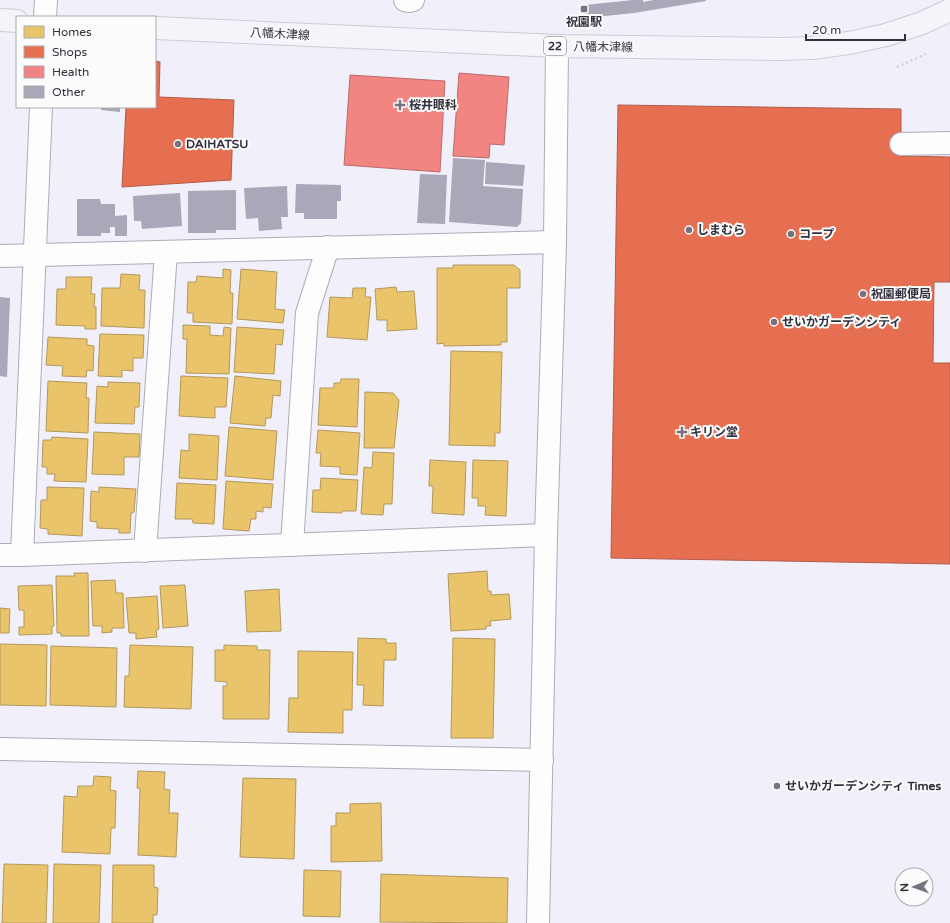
<svg xmlns="http://www.w3.org/2000/svg" width="950" height="923" font-family="'Varela Round','Noto Sans JP',sans-serif">
<rect width="100%" height="100%" fill="#f1effa"/>
<g fill="#e9c46a" stroke="#b2985c">
<path d="M 453,265 L 514,265 L 520,270 L 520,288 L 507,288 L 507,342 L 501,342 L 501,345 L 444,346 L 444,343 L 437,344 L 437,268 L 453,268 Z"/>
<path d="M 223,269 L 231,270 L 230,293 L 233,293 L 232,324 L 193,322 L 193,313 L 187,313 L 188,282 L 196,282 L 197,276 L 223,278 Z"/>
<path d="M 241,269 L 277,272 L 275,309 L 285,310 L 283,323 L 237,319 Z"/>
<path d="M 121,274 L 140,275 L 139,290 L 145,290 L 144,328 L 101,326 L 102,288 L 120,288 Z"/>
<path d="M 66,277 L 92,277 L 91,294 L 95,294 L 94,307 L 96,307 L 96,329 L 85,329 L 85,326 L 56,325 L 57,289 L 66,289 Z"/>
<path d="M 396,287 L 397,292 L 414,291 L 417,329 L 387,331 L 387,320 L 377,320 L 375,289 Z"/>
<path d="M 353,288 L 366,288 L 365,297 L 371,297 L 367,340 L 327,337 L 330,297 L 352,298 Z"/>
<path d="M 183,325 L 210,326 L 210,335 L 223,336 L 224,327 L 231,328 L 229,374 L 186,373 L 187,339 L 183,339 Z"/>
<path d="M 237,327 L 284,330 L 282,345 L 276,344 L 274,374 L 234,372 Z"/>
<path d="M 100,334 L 144,335 L 143,358 L 133,358 L 133,371 L 122,370 L 122,377 L 98,376 Z"/>
<path d="M 48,337 L 87,339 L 87,345 L 94,346 L 93,371 L 87,370 L 86,377 L 62,376 L 63,366 L 46,365 Z"/>
<path d="M 451,351 L 502,352 L 500,433 L 495,433 L 495,446 L 449,445 Z"/>
<path d="M 181,376 L 228,378 L 226,407 L 215,407 L 215,418 L 179,416 Z"/>
<path d="M 235,376 L 281,381 L 280,396 L 273,395 L 271,418 L 266,418 L 265,426 L 230,423 Z"/>
<path d="M 341,379 L 359,379 L 357,427 L 318,425 L 320,388 L 334,388 L 334,383 L 340,383 Z"/>
<path d="M 48,381 L 87,383 L 86,398 L 89,398 L 88,433 L 46,431 Z"/>
<path d="M 108,382 L 140,383 L 139,407 L 135,407 L 134,424 L 95,423 L 97,386 L 108,387 Z"/>
<path d="M 365,392 L 393,393 L 399,400 L 394,448 L 364,448 Z"/>
<path d="M 229,427 L 277,431 L 273,480 L 225,476 Z"/>
<path d="M 318,430 L 360,433 L 357,475 L 340,474 L 340,467 L 320,466 L 321,453 L 316,453 Z"/>
<path d="M 94,432 L 140,434 L 139,457 L 124,457 L 124,475 L 92,474 Z"/>
<path d="M 189,434 L 219,436 L 217,480 L 179,478 L 181,450 L 189,451 Z"/>
<path d="M 52,437 L 88,439 L 86,482 L 54,481 L 55,474 L 47,474 L 47,467 L 42,467 L 43,440 L 51,440 Z"/>
<path d="M 373,452 L 394,453 L 392,504 L 384,504 L 383,515 L 361,514 L 364,467 L 372,468 Z"/>
<path d="M 430,460 L 466,462 L 464,515 L 432,513 L 433,486 L 429,486 Z"/>
<path d="M 473,460 L 508,461 L 506,516 L 485,515 L 486,506 L 478,506 L 478,498 L 472,498 Z"/>
<path d="M 321,478 L 358,480 L 356,511 L 342,511 L 342,513 L 312,512 L 313,490 L 320,490 Z"/>
<path d="M 226,481 L 273,484 L 271,508 L 263,507 L 263,512 L 256,511 L 256,519 L 251,519 L 249,531 L 223,529 Z"/>
<path d="M 177,483 L 216,485 L 214,524 L 193,523 L 192,519 L 175,519 Z"/>
<path d="M 47,487 L 84,488 L 82,536 L 48,534 L 48,529 L 40,528 L 41,500 L 47,500 Z"/>
<path d="M 99,487 L 136,489 L 134,512 L 131,513 L 130,533 L 119,533 L 119,529 L 97,528 L 97,522 L 90,521 L 91,491 L 99,492 Z"/>
<path d="M 487,571 L 488,591 L 491,591 L 491,595 L 509,594 L 511,619 L 490,621 L 491,626 L 486,626 L 486,629 L 451,631 L 448,574 Z"/>
<path d="M 74,573 L 88,573 L 89,636 L 61,636 L 61,633 L 57,633 L 56,576 L 75,576 Z"/>
<path d="M 115,580 L 116,593 L 123,593 L 124,628 L 112,628 L 112,632 L 102,633 L 102,626 L 93,626 L 91,581 Z"/>
<path d="M 52,585 L 54,626 L 52,626 L 52,634 L 19,635 L 19,627 L 24,627 L 24,610 L 19,610 L 18,586 Z"/>
<path d="M 185,585 L 188,626 L 163,628 L 160,586 Z"/>
<path d="M 279,589 L 281,631 L 247,632 L 245,591 Z"/>
<path d="M 157,596 L 159,629 L 156,630 L 157,637 L 136,639 L 136,633 L 129,633 L 126,598 Z"/>
<path d="M 0,608 L 10,609 L 9,633 L 0,633 Z"/>
<path d="M 358,638 L 386,639 L 386,643 L 396,643 L 396,660 L 384,660 L 383,706 L 363,705 L 364,685 L 357,685 Z"/>
<path d="M 453,638 L 495,639 L 493,738 L 451,738 Z"/>
<path d="M 0,644 L 47,645 L 46,706 L 0,705 Z"/>
<path d="M 130,645 L 193,647 L 191,709 L 124,707 L 125,676 L 129,676 Z"/>
<path d="M 224,645 L 257,646 L 257,650 L 270,650 L 269,719 L 223,719 L 223,686 L 227,686 L 227,682 L 215,681 L 215,650 L 224,650 Z"/>
<path d="M 51,646 L 117,648 L 116,707 L 50,705 Z"/>
<path d="M 298,651 L 353,652 L 352,710 L 343,710 L 343,733 L 288,732 L 289,698 L 298,698 Z"/>
<path d="M 138,771 L 165,772 L 164,789 L 170,790 L 169,813 L 178,813 L 176,857 L 138,855 L 140,788 L 137,788 Z"/>
<path d="M 94,776 L 111,777 L 110,790 L 116,791 L 115,828 L 111,828 L 110,854 L 62,852 L 64,796 L 77,797 L 78,786 L 93,786 Z"/>
<path d="M 243,778 L 296,779 L 294,859 L 240,857 Z"/>
<path d="M 381,803 L 382,861 L 331,862 L 331,826 L 336,826 L 336,813 L 350,813 L 350,804 Z"/>
<path d="M 4,864 L 48,865 L 46,923 L 2,923 Z"/>
<path d="M 54,864 L 101,865 L 99,923 L 53,923 Z"/>
<path d="M 113,865 L 154,865 L 154,887 L 158,888 L 157,915 L 153,915 L 153,923 L 112,923 Z"/>
<path d="M 304,870 L 341,871 L 340,917 L 303,916 Z"/>
<path d="M 381,874 L 508,878 L 507,923 L 380,922 Z"/>
</g>
<g fill="#e76f51" stroke="#b15c4b">
<path d="M 155,61 L 160,62 L 159,97 L 234,100 L 231,180 L 122,187 L 126,107 L 155,107 Z"/>
<path d="M 618,105 L 901,109 L 901,156 L 950,157 L 950,282 L 934,282 L 933,363 L 950,363 L 950,564 L 611,558 Z"/>
</g>
<g fill="#f28482" stroke="#b96b6d">
<path d="M 459,73 L 509,77 L 504,145 L 490,144 L 489,158 L 453,156 Z"/>
<path d="M 350,75 L 445,81 L 440,172 L 344,165 Z"/>
</g>
<g fill="#aba6b8">
<path d="M 633,0 L 643,0 L 643,2 L 654,0 L 706,0 L 706,1 L 634,13 L 586,18 L 585,5 Z"/>
<path d="M 101,107 L 120,107 L 120,112 L 101,110 Z"/>
<path d="M 453,158 L 485,160 L 483,186 L 523,189 L 521,223 L 517,227 L 449,222 Z"/>
<path d="M 486,162 L 525,165 L 523,186 L 485,184 Z"/>
<path d="M 420,174 L 447,175 L 445,224 L 417,223 Z"/>
<path d="M 296,184 L 341,185 L 341,201 L 337,201 L 337,219 L 304,219 L 304,213 L 295,213 Z"/>
<path d="M 287,186 L 288,217 L 281,217 L 282,229 L 259,231 L 258,218 L 246,219 L 244,188 Z"/>
<path d="M 236,190 L 236,230 L 216,230 L 216,233 L 188,233 L 188,191 Z"/>
<path d="M 180,193 L 182,226 L 142,229 L 141,221 L 134,221 L 133,196 Z"/>
<path d="M 77,199 L 100,199 L 101,204 L 115,204 L 115,216 L 127,215 L 127,236 L 115,236 L 115,227 L 110,227 L 110,233 L 101,233 L 101,236 L 77,236 Z"/>
<path d="M 0,297 L 10,298 L 7,377 L 0,376 Z"/>
</g>
<g fill="none" stroke-linecap="round" stroke-linejoin="round">
<defs>
<g id="minor">
<path d="M 405,0 L 409,1 L 413,0"/>
<path d="M 45,17 L 46,0"/>
<path d="M 901,144 L 950,143"/>
<path d="M 0,256 L 555,242"/>
<path d="M 292,545 L 307,313 L 328,247"/>
<path d="M 145,551 L 166,252"/>
<path d="M 0,555 L 22,555 L 546,535"/>
<path d="M 22,555 L 41,107"/>
<path d="M 0,749 L 542,760"/>
<path d="M 538,923 L 546,535 L 555,242 L 557,46"/>
</g>
<g id="major">
<path d="M 0,20 L 17,21"/>
<path d="M 155,28 L 557,46 L 779,49 L 812,48 L 849,43 L 886,35 L 922,23 L 950,10"/>
</g>
</defs>
<use href="#minor" stroke="#aeabb6" stroke-width="24"/>
<use href="#major" stroke="#cdccd3" stroke-width="24"/>
<path stroke="#d2d1d5" stroke-width="2.5" stroke-dasharray="2 3" stroke-linecap="butt" d="M 897,67 L 926,54"/>
<use href="#minor" stroke="#fdfdfe" stroke-width="22"/>
<use href="#major" stroke="#f5f4fa" stroke-width="22"/>
</g>
<g fill="#76737f" stroke="#fbfbfb" stroke-width="1.5">
<rect x="580" y="5" width="8" height="8" rx="2"/>
<path d="M398 99h4v4h4v4h-4v4h-4v-4h-4v-4h4z"/>
<circle cx="178" cy="144" r="4"/>
<circle cx="689" cy="230" r="4"/>
<circle cx="791" cy="234" r="4"/>
<circle cx="863" cy="294" r="4"/>
<circle cx="774" cy="322" r="4"/>
<path d="M680 426h4v4h4v4h-4v4h-4v-4h-4v-4h4z"/>
<circle cx="777" cy="786" r="4"/>
</g>
<g text-anchor="middle" stroke-width="4" stroke-linejoin="round" paint-order="stroke">
<rect fill="#fbfbfb" stroke="#6f6d76" stroke-width="1" x="544" y="37" width="22" height="18" rx="3"/>
<g font-size="11" font-weight="bold" fill="#33303d">
<text x="555" y="50">22</text>
</g>
<g font-size="12" font-weight="bold" fill="#33303d" stroke="#fbfbfb" text-anchor="start">
<text x="584" y="26" text-anchor="middle">祝園駅</text>
<text x="409" y="109">桜井眼科</text>
<text x="186" y="148">DAIHATSU</text>
<text x="697" y="234">しまむら</text>
<text x="799" y="238">コープ</text>
<text x="871" y="298">祝園郵便局</text>
<text x="782" y="326">せいかガーデンシティ</text>
<text x="690" y="436">キリン堂</text>
<text x="785" y="790">せいかガーデンシティ Times</text>
</g>
<g font-size="12" fill="#33303d" stroke="#fbfbfb">
<text transform="translate(280 34) rotate(3)" y="4">八幡木津線</text>
<text transform="translate(603 47) rotate(1)" y="4">八幡木津線</text>
</g>
</g>
<rect x="16" y="16" width="140" height="92" fill="#fbfbfb" stroke="#abaaaf"/>
<rect x="24" y="26" width="20" height="12" fill="#e9c46a" stroke="#abaaaf"/>
<text x="52" y="36" font-size="12" fill="#33303d">Homes</text>
<rect x="24" y="46" width="20" height="12" fill="#e76f51" stroke="#abaaaf"/>
<text x="52" y="56" font-size="12" fill="#33303d">Shops</text>
<rect x="24" y="66" width="20" height="12" fill="#f28482" stroke="#abaaaf"/>
<text x="52" y="76" font-size="12" fill="#33303d">Health</text>
<rect x="24" y="86" width="20" height="12" fill="#aba6b8" stroke="#abaaaf"/>
<text x="52" y="96" font-size="12" fill="#33303d">Other</text>
<g transform="translate(914 887) rotate(268)"><circle r="19" fill="#fbfbfb" stroke="#abaaaf"/>
<path d="M0-3L7 15L0 10L-7 15Z" fill="#76737f"/>
<text y="-6" font-size="11" font-weight="bold" text-anchor="middle" fill="#33303d">N</text>
</g>
<path d="M806 34v6h99v-6" fill="none" stroke="#33303d" stroke-width="2"/>
<text x="812" y="34" font-size="12" fill="#33303d" stroke="#fbfbfb" stroke-width="3" paint-order="stroke">20 m</text>
</svg>
